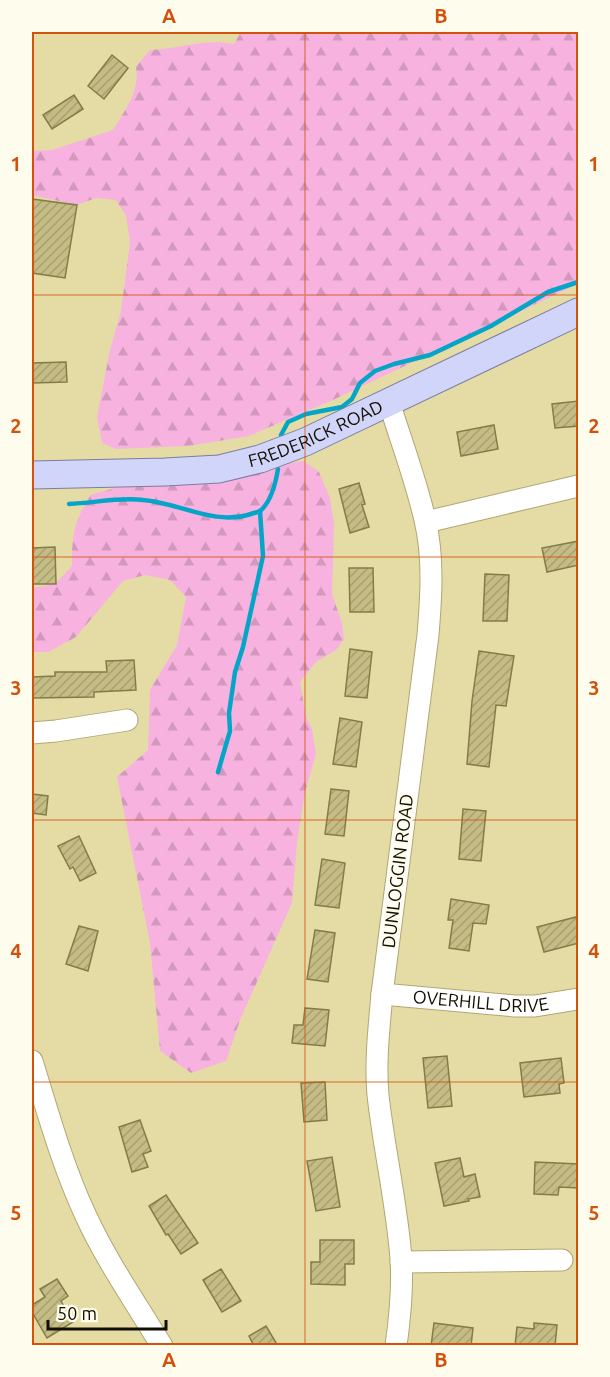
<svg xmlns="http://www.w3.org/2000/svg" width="610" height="1377" font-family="Ubuntu,sans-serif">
<defs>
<pattern id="forest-firs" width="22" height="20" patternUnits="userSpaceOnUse" patternTransform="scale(1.5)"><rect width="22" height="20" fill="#f7b2e0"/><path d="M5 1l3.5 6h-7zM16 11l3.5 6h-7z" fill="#d398be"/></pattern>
<pattern id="building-hatch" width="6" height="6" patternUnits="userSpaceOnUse" patternTransform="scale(1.5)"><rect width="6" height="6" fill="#c4bb85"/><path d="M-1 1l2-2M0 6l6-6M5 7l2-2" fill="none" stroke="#a7a071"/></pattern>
</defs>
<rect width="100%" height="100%" fill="#e5dca5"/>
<g fill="url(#forest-firs)">
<path d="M 241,32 L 578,32 L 578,284 L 335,399 L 249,436 L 188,446 L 116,449 L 102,443 L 97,417 L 110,350 L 121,311 L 130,242 L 126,216 L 116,200 L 96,198 L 77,205 L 32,195 L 32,151 L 52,150 L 113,130 C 125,110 140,91 136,67 L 150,50 C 178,49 207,38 234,44 Z"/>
<path d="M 304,461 L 319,472 L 330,498 L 334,525 L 332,594 L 342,623 L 344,639 L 336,650 L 316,662 L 300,682 L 306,717 L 312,729 L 316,754 L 305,792 L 297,842 L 292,903 L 240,1020 L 226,1061 L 191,1073 L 160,1051 L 150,943 L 117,777 L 148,750 L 150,690 L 177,645 L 186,597 L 170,580 L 145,575 L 123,581 L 76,637 L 48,652 L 32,652 L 32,588 L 55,584 L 72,566 C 72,532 74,524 90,495 L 122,486 Z"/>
</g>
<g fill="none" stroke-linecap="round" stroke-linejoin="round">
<g stroke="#05a5c8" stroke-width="4.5">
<path d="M 281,435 L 288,422 L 306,414 L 342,407 L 352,399 L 360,383 L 375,371 L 394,364 L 430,355 L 491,326 L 548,292 L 578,282"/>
<path d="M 69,504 C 94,503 119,497 143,500 C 180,503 214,526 251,514 C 254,513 258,512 260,511 C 271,502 276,481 278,469"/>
<path d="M 218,772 L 230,731 L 229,713 L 235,672 L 243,647 L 263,556 L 260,511"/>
</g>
</g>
<g fill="url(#building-hatch)" stroke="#847c48" stroke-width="1.5">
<path d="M 112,55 L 128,68 L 104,99 L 88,86 Z"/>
<path d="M 74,95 L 83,109 L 52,129 L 43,115 Z"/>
<path d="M 32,199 L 77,205 L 65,278 L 32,273 Z"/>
<path d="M 66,362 L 67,382 L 32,383 L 32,363 Z"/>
<path d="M 579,401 L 579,426 L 555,428 L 552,404 Z"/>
<path d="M 494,425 L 498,449 L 461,456 L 457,432 Z"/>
<path d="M 359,483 L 365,504 L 362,505 L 369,527 L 350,533 L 339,489 Z"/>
<path d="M 579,541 L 579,565 L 547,572 L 542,548 Z"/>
<path d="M 55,547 L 56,584 L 32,584 L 32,548 Z"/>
<path d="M 349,568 L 373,568 L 374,612 L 350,612 Z"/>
<path d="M 485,574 L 509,575 L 507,621 L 483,621 Z"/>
<path d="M 350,649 L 372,652 L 367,698 L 345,696 Z"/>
<path d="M 479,651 L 514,656 L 506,706 L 496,705 L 489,767 L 467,764 L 472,701 Z"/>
<path d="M 134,660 L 136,690 L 94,692 L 94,697 L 32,698 L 32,677 L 55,676 L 55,672 L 107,672 L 106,661 Z"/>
<path d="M 340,718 L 362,722 L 356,767 L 333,764 Z"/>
<path d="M 331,789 L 349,791 L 344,836 L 325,834 Z"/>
<path d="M 32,794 L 48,796 L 46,815 L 32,813 Z"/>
<path d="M 463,809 L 486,811 L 481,861 L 459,859 Z"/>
<path d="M 79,836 L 96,873 L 80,881 L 73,867 L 70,869 L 58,846 Z"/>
<path d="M 322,859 L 345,863 L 339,908 L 315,905 Z"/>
<path d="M 451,899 L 489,905 L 486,924 L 473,923 L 469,951 L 449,948 L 453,920 L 448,920 Z"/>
<path d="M 576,917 L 579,927 L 579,943 L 544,952 L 537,927 Z"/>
<path d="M 79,926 L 98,931 L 88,971 L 66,964 Z"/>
<path d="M 315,930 L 335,933 L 328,982 L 307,979 Z"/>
<path d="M 305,1008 L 329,1010 L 325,1046 L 292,1043 L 294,1025 L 303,1025 Z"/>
<path d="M 447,1056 L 452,1106 L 428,1108 L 423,1058 Z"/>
<path d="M 561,1058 L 564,1083 L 559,1084 L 560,1093 L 524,1097 L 520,1063 Z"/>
<path d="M 325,1082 L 327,1120 L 304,1122 L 301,1083 Z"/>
<path d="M 140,1120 L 151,1151 L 143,1154 L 148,1167 L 132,1172 L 119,1127 Z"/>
<path d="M 332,1157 L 340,1207 L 316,1211 L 307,1161 Z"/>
<path d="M 460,1158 L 464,1177 L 475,1174 L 480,1197 L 468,1199 L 469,1201 L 444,1206 L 435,1163 Z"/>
<path d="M 535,1162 L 579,1164 L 579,1188 L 559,1187 L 558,1195 L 534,1194 Z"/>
<path d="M 166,1195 L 198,1243 L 181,1254 L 168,1234 L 166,1235 L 149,1206 Z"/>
<path d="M 320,1240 L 354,1240 L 354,1264 L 345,1264 L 345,1285 L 311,1284 L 311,1262 L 320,1262 Z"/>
<path d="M 221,1269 L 241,1301 L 222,1312 L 203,1280 Z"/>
<path d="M 57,1279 L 68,1296 L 61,1301 L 73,1322 L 47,1338 L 32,1312 L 32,1305 L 45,1297 L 40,1289 Z"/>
<path d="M 434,1323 L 473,1328 L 471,1346 L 431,1346 Z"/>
<path d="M 534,1323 L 557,1325 L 555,1346 L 515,1346 L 517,1327 L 534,1329 Z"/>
<path d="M 266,1326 L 278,1346 L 254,1346 L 249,1336 Z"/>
</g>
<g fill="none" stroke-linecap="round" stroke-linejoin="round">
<defs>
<g id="minor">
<path d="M 389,402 C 401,441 416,480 425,520 C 434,558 431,598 428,635 L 382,994 C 379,1028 375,1062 378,1095 C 384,1150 397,1204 401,1259 C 403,1288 400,1317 396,1346"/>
<path d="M 426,522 L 578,486"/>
<path d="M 32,733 L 56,731 L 127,720"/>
<path id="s1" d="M 382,994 L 515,1006 L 535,1006 L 578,999"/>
<path d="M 32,1061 C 47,1110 63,1167 85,1214 C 106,1260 135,1302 162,1346"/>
<path d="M 401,1262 L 562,1260"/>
</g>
<g id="major">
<path id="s2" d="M 32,475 L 165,472 L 219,469 L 260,459 L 305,442 L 578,312"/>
</g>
</defs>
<use href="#minor" stroke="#b1a773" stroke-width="23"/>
<use href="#major" stroke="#7a7da1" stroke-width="29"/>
<use href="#minor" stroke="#fff" stroke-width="21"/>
<use href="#major" stroke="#d1d5fa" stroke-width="27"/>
</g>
<path fill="none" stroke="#d3520b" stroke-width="1.5" stroke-opacity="0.55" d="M 305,32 L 305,1346M 32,295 L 578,295M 32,557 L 578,557M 32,820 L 578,820M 32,1082 L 578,1082"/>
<g text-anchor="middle" stroke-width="5" stroke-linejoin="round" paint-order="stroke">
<g font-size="18" fill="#120e00" stroke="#fefcec">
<text dy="6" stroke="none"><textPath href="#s2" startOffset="290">FREDERICK ROAD</textPath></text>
<text transform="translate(398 871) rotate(-83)" y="6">DUNLOGGIN ROAD</text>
<text dy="6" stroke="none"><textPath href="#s1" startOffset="99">OVERHILL DRIVE</textPath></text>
</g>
</g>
<rect width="610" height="1377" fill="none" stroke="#fefcec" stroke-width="66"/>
<path d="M48 1320v9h118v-9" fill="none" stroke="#120e00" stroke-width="3"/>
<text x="57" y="1320" font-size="18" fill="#120e00" stroke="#fefcec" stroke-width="4.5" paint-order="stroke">50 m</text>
<rect x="33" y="33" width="544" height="1311" fill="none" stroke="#d3520b" stroke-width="2"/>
<g font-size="20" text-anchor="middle" font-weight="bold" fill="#d3520b">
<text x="169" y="23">A</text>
<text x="441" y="23">B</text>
<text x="16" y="171">1</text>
<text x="594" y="171">1</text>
<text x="16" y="433">2</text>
<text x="594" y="433">2</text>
<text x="16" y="695">3</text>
<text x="594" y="695">3</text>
<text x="16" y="958">4</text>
<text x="594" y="958">4</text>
<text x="16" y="1220">5</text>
<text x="594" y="1220">5</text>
<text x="169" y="1367">A</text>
<text x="441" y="1367">B</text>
</g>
</svg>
